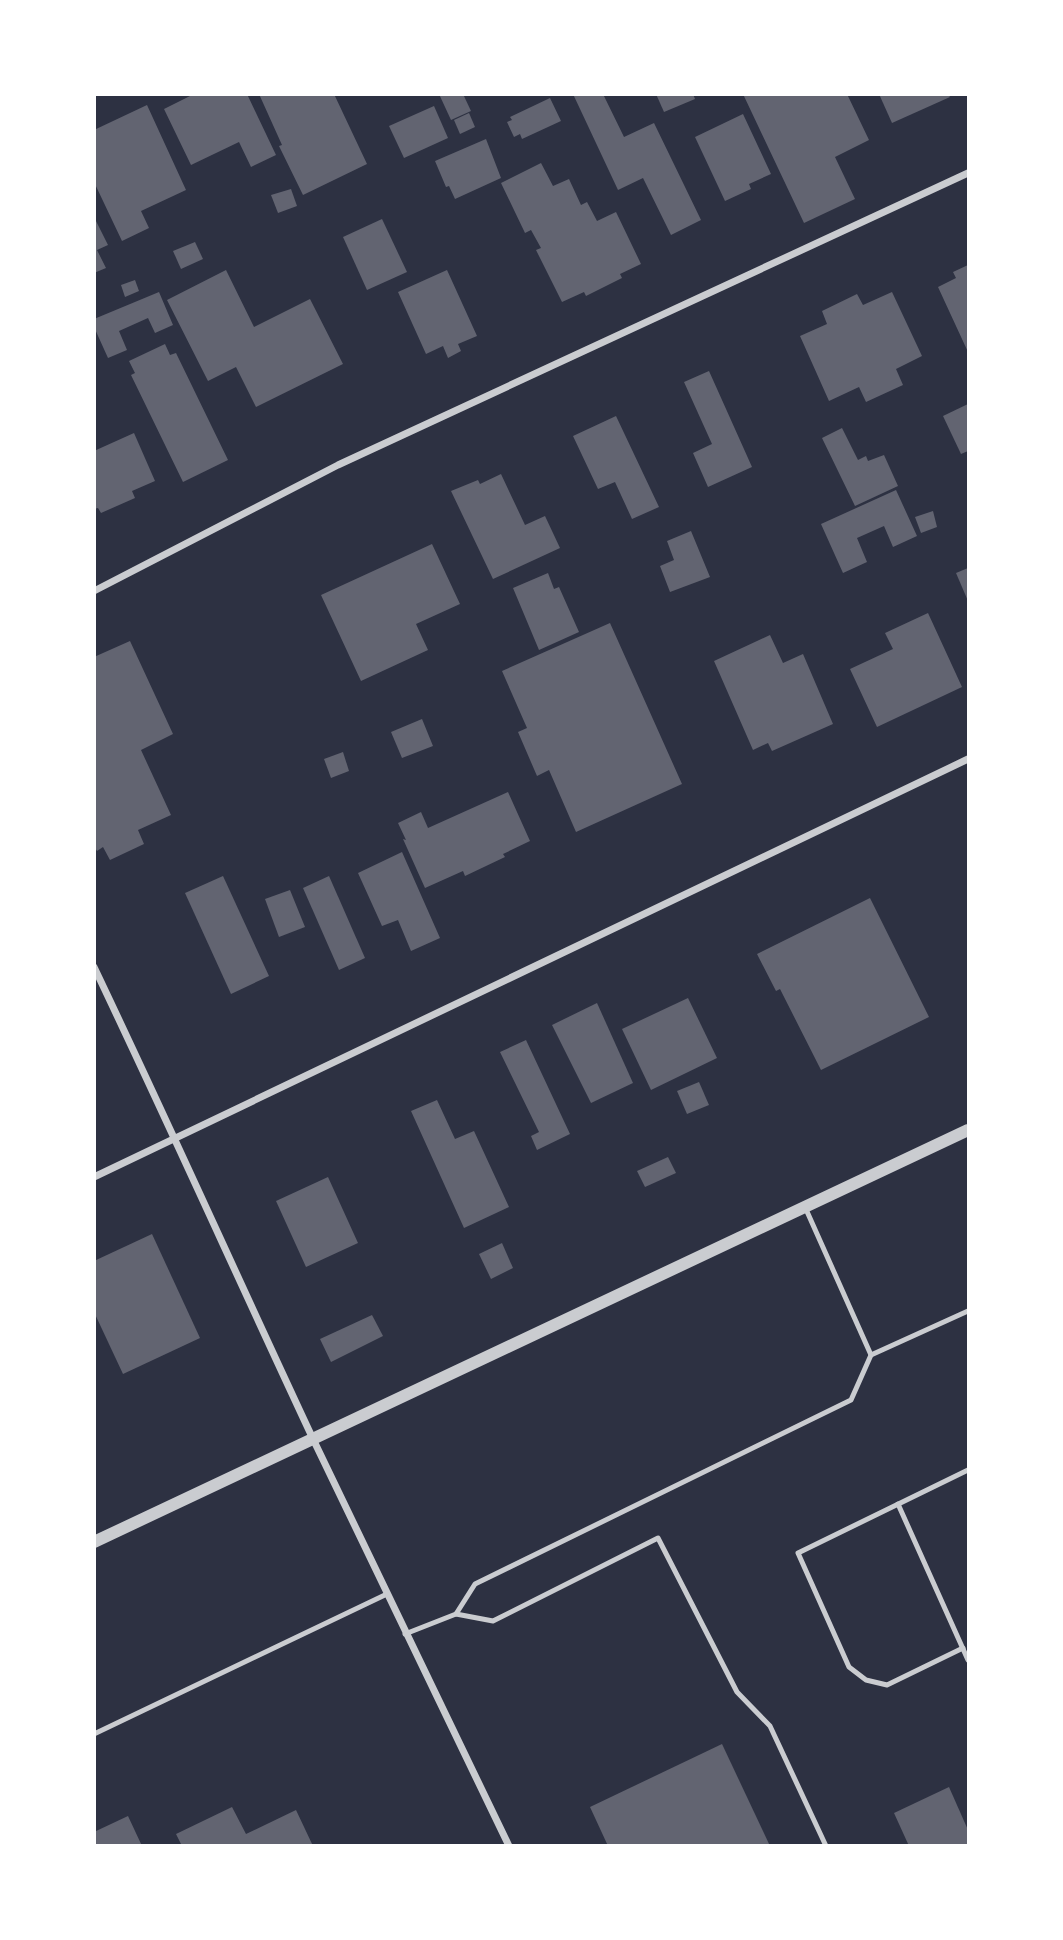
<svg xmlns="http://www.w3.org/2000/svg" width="1063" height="1940" font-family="'Noto Sans',sans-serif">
<rect width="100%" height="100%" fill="#2d3142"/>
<g fill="#626471">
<path d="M 189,94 L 247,94 L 276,155 L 251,167 L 239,142 L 191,165 L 164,109 L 190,96 Z"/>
<path d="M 259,94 L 334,94 L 367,164 L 303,195 L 279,146 L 282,145 Z"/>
<path d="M 439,94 L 463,94 L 471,111 L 451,120 Z"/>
<path d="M 573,94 L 603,94 L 624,137 L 654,123 L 701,220 L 671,235 L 643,178 L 618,190 Z"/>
<path d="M 656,94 L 693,94 L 695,99 L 664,112 Z"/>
<path d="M 743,94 L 847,94 L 869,140 L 835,157 L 855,199 L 804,223 Z"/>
<path d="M 879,94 L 948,94 L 950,97 L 892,123 Z"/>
<path d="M 550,98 L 561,121 L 522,139 L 520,134 L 514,137 L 507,122 L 512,120 L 510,117 Z"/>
<path d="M 147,105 L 186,190 L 141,211 L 149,228 L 122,241 L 94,182 L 94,130 Z"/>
<path d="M 434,106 L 448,138 L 404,158 L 389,126 Z"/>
<path d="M 469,113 L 475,127 L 460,134 L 454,120 Z"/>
<path d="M 743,114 L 771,174 L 749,184 L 751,189 L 725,201 L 695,137 Z"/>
<path d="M 486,139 L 501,178 L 455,199 L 449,186 L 446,187 L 435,161 Z"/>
<path d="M 541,163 L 553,186 L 569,179 L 581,205 L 587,202 L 597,221 L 616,212 L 641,264 L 620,274 L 622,278 L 586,296 L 584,292 L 562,302 L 536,250 L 541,248 L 531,230 L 525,233 L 501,183 Z"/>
<path d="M 291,189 L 297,206 L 278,213 L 271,195 Z"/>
<path d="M 94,217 L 108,245 L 97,250 L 106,268 L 94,273 Z"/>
<path d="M 382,219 L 407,272 L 367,290 L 343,237 Z"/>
<path d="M 195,242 L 203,259 L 181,269 L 173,251 Z"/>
<path d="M 968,265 L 968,352 L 938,287 L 956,278 L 953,272 Z"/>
<path d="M 226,270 L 254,327 L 310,299 L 343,364 L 256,407 L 236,367 L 208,381 L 167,300 Z"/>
<path d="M 447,270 L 477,336 L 458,344 L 461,351 L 448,358 L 443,346 L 426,354 L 398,292 Z"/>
<path d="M 135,280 L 139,291 L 125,297 L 121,285 Z"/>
<path d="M 159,292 L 173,325 L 155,333 L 148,318 L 119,331 L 127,350 L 108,358 L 94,327 L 94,319 Z"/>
<path d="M 892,292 L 922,356 L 896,369 L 903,385 L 866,402 L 859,387 L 829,401 L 800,336 L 827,324 L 822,311 L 857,294 L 863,305 Z"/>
<path d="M 165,344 L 170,355 L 176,353 L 228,460 L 183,482 L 131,375 L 135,373 L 129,361 Z"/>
<path d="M 709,371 L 752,467 L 708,487 L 693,453 L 712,444 L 684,382 Z"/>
<path d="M 968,404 L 968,451 L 961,454 L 943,416 Z"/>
<path d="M 616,416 L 659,507 L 632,519 L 615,482 L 598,489 L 573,436 Z"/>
<path d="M 842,428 L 858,460 L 866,456 L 868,461 L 884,455 L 898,486 L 855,506 L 822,438 Z"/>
<path d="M 134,433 L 155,481 L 132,491 L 135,498 L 101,513 L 98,508 L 94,509 L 94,451 Z"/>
<path d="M 501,474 L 525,525 L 545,516 L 560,548 L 493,579 L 451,491 L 478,480 L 480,484 Z"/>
<path d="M 896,490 L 917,536 L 893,547 L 884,526 L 857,538 L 867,562 L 843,573 L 821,524 Z"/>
<path d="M 933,511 L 937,527 L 921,533 L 915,517 Z"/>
<path d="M 691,531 L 710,577 L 670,592 L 660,566 L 674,560 L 667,541 Z"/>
<path d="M 432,544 L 460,604 L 416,624 L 428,650 L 361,681 L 321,595 Z"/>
<path d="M 968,568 L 968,601 L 956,573 Z"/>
<path d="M 548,573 L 554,589 L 559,587 L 579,632 L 539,650 L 513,588 Z"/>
<path d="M 928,613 L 962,687 L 877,727 L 850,669 L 893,649 L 885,633 Z"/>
<path d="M 610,623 L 682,784 L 576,832 L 549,770 L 537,776 L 518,732 L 527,728 L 502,671 Z"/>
<path d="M 770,635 L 783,663 L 803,654 L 833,724 L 772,751 L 768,743 L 753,750 L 714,661 Z"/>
<path d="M 130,641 L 173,734 L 141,750 L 171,815 L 138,830 L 144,844 L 110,860 L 103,847 L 97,851 L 94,846 L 94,657 Z"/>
<path d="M 422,719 L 433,746 L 402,758 L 391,732 Z"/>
<path d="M 343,752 L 349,771 L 331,778 L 324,759 Z"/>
<path d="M 508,792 L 530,841 L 503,854 L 505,857 L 465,876 L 463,871 L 425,888 L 403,839 L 406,840 L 398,823 L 421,812 L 428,828 Z"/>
<path d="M 402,852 L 440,938 L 411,951 L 398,920 L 382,926 L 358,873 Z"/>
<path d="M 223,876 L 269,976 L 231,994 L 185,893 Z"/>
<path d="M 329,876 L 365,958 L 339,970 L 303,888 Z"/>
<path d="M 290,890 L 305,927 L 279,937 L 265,899 Z"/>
<path d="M 870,898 L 929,1017 L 821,1070 L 780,989 L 776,991 L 757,954 Z"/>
<path d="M 688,998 L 717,1058 L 651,1090 L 622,1029 Z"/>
<path d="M 597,1003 L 633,1083 L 591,1103 L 552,1025 Z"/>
<path d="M 526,1040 L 570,1134 L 537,1150 L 531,1136 L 539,1132 L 500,1052 Z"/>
<path d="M 699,1082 L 709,1105 L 687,1114 L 677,1091 Z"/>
<path d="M 437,1100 L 455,1139 L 474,1131 L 509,1207 L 464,1228 L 411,1111 Z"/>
<path d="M 668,1157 L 676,1173 L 645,1187 L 637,1171 Z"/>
<path d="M 328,1177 L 358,1243 L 306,1267 L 276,1201 Z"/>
<path d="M 152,1234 L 200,1338 L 123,1374 L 94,1312 L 94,1261 Z"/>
<path d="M 502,1243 L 513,1268 L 491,1279 L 479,1254 Z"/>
<path d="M 372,1315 L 383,1336 L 331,1362 L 320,1339 Z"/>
<path d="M 722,1744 L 770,1846 L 608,1846 L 590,1807 Z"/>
<path d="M 949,1787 L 968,1830 L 968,1846 L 909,1846 L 894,1813 Z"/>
<path d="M 232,1807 L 246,1834 L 296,1810 L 313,1846 L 182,1846 L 176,1834 Z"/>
<path d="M 128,1816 L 142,1846 L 94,1846 L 94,1832 Z"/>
</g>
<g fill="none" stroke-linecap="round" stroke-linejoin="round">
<g stroke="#caccd0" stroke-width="5">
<path d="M 805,1207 L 871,1355 L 968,1311"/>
<path d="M 898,1504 L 968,1660"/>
<path d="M 456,1614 L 493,1621 L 658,1538 L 737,1692 L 770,1726 L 826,1846"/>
<path d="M 405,1634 L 456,1614 L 475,1584 L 851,1400 L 871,1355"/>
<path d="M 963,1648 L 887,1685 L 866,1680 L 849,1667 L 798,1553 L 968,1470"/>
<path d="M 94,1734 L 387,1594"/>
</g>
<g stroke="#caccd0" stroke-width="7">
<path d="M 94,591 L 338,465 L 968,173"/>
<path d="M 94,967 C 169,1124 240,1283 314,1441 C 378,1576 443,1711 509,1846"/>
<path d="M 94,1177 L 968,759"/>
</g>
<path stroke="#caccd0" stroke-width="12" d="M 94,1542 L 968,1130"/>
</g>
<rect width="1063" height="1940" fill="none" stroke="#ffffff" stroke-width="192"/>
</svg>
